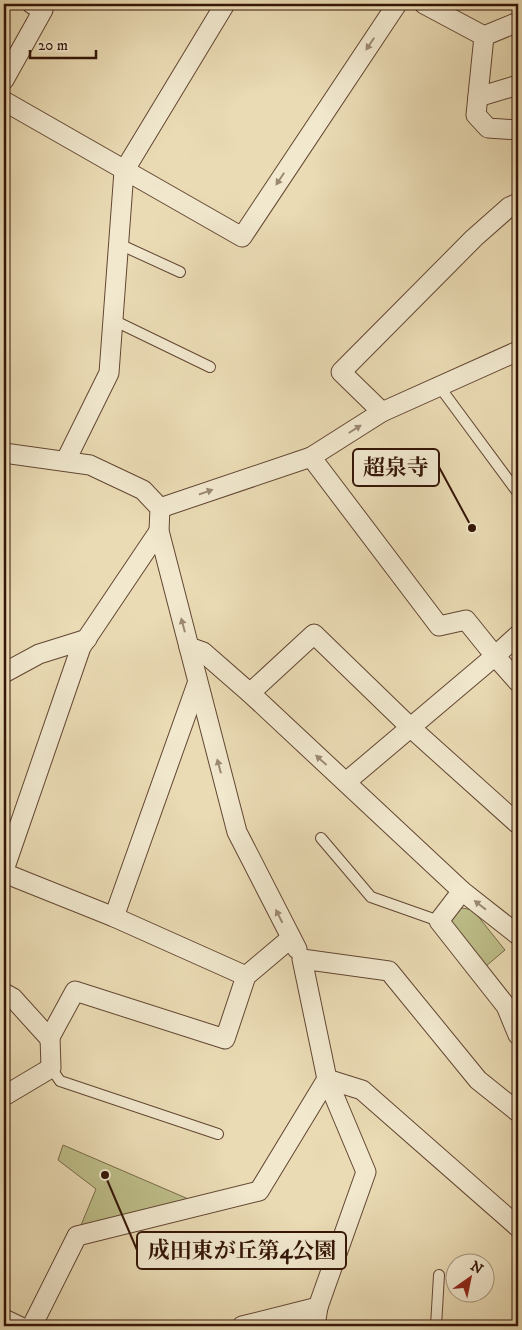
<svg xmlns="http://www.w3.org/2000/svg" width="522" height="1330" font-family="'IM FELL DW Pica','Noto Serif JP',serif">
<rect width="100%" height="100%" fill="#eadbb4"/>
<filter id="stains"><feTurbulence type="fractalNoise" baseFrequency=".004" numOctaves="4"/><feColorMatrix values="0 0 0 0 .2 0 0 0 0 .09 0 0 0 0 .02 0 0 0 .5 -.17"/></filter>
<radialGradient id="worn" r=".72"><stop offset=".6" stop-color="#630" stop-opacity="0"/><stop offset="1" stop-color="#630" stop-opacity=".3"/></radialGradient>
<g fill="#bdbe89" stroke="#786a48">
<path d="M 462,908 L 473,910 L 505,950 L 486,966 L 451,922 L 454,914 Z"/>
<path d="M 63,1145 L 193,1201 L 79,1230 L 96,1189 L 58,1160 Z"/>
</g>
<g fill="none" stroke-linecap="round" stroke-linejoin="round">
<defs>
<g id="lane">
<path d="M 119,244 L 180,272"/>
<path d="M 113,320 L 210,367"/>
<path d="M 439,386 L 518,493"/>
<path d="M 321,838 L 371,897 L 439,921"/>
<path d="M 51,1068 L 60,1081 L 218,1134"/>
<path d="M 4,1314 L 29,1326"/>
<path d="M 436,1326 L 439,1275"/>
</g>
<g id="street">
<path d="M 424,4 L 484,36"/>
<path d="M 518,22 L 484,36 L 476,115 L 488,128 L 518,130"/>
<path d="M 4,80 L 43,10 L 32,4"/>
<path d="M 478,97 L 518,85"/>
<path d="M 4,101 L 242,237 L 397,4"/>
<path d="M 382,412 L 341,372 L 474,238 L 509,207 L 518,203"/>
<path d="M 4,453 L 90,465 L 143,490 L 160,508 L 159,531 L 189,647 L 203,652 L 250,693 L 462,891 L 518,935"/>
<path d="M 311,457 L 439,626 L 466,620 L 495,656 L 346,782"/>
<path d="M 66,460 L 109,373 L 124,171 L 225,4"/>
<path d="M 160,508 L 311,457 L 382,412 L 518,351"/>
<path d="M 518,635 L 495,656 L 518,682"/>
<path d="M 189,647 L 237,832 L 297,949"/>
<path d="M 4,673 L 39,654 L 87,639"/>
<path d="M 197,684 L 114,917 L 246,976"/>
<path d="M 250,693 L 314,634 L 410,727 L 518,824"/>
<path d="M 4,870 L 81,647 L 159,531"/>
<path d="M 4,873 L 114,917"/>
<path d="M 462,891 L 439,921 L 506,1006 L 518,1035"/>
<path d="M 4,993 L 13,998 L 50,1039"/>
<path d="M 327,1079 L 362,1090 L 518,1227"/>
<path d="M 4,1096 L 51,1068 L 50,1037 L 75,991 L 225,1039 L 246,976 L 291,938"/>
<path d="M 318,1307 L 366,1172 L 327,1079 L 302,959 L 389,971 L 478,1080 L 518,1112"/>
<path d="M 32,1326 L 77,1236 L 259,1191 L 327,1079"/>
<path d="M 242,1326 L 318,1307 L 315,1326"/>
</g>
</defs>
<use href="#lane" stroke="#624632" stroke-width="12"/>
<use href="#street" stroke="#624632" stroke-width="21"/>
<use href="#lane" stroke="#f1e8ce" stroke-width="10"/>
<use href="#street" stroke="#f1e8ce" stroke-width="19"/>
</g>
<defs><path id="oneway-solid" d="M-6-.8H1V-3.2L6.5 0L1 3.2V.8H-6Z" transform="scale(1.25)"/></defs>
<g fill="#9c8974">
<use href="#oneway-solid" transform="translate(370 44) rotate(124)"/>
<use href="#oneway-solid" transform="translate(280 179) rotate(124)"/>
<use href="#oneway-solid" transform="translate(355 429) rotate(-32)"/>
<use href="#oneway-solid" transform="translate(206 492) rotate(-19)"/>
<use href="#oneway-solid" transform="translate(183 625) rotate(-105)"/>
<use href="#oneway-solid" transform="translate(321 760) rotate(-138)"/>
<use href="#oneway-solid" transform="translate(219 766) rotate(-105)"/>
<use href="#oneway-solid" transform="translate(480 905) rotate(-142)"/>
<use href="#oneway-solid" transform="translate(279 916) rotate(-117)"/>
</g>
<path fill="none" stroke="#341507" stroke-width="2" d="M472 528L439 467M105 1175L137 1250"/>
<g fill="#341507" stroke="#f1e8ce" stroke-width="2">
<circle cx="472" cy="528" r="5"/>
<circle cx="105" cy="1175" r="5"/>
</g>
<g fill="#f1e8ce" stroke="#341507" stroke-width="2">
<rect x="353" y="449" width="86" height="37" rx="5"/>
<rect x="137" y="1232" width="209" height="37" rx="5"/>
</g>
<g font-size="22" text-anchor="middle" font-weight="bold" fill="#341507">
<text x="396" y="475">超泉寺</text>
<text x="242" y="1258">成田東が丘第4公園</text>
</g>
<rect width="522" height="1330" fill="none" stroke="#eadbb4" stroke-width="20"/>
<rect x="5" y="5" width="512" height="1320" fill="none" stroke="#341507" stroke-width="2.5"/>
<rect x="10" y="10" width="502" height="1310" fill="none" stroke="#341507"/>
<g transform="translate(470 1278) rotate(33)"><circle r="24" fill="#f1e8ce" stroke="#a5947e"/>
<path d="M0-4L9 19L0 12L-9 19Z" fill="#8f2418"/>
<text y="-8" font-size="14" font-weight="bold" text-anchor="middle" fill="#341507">N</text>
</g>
<path d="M30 50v8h66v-8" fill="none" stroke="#341507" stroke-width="2.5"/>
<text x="38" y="50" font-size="15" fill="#341507" stroke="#f1e8ce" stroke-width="4" paint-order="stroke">20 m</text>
<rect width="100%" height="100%" filter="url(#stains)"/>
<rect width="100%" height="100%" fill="url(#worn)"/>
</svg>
